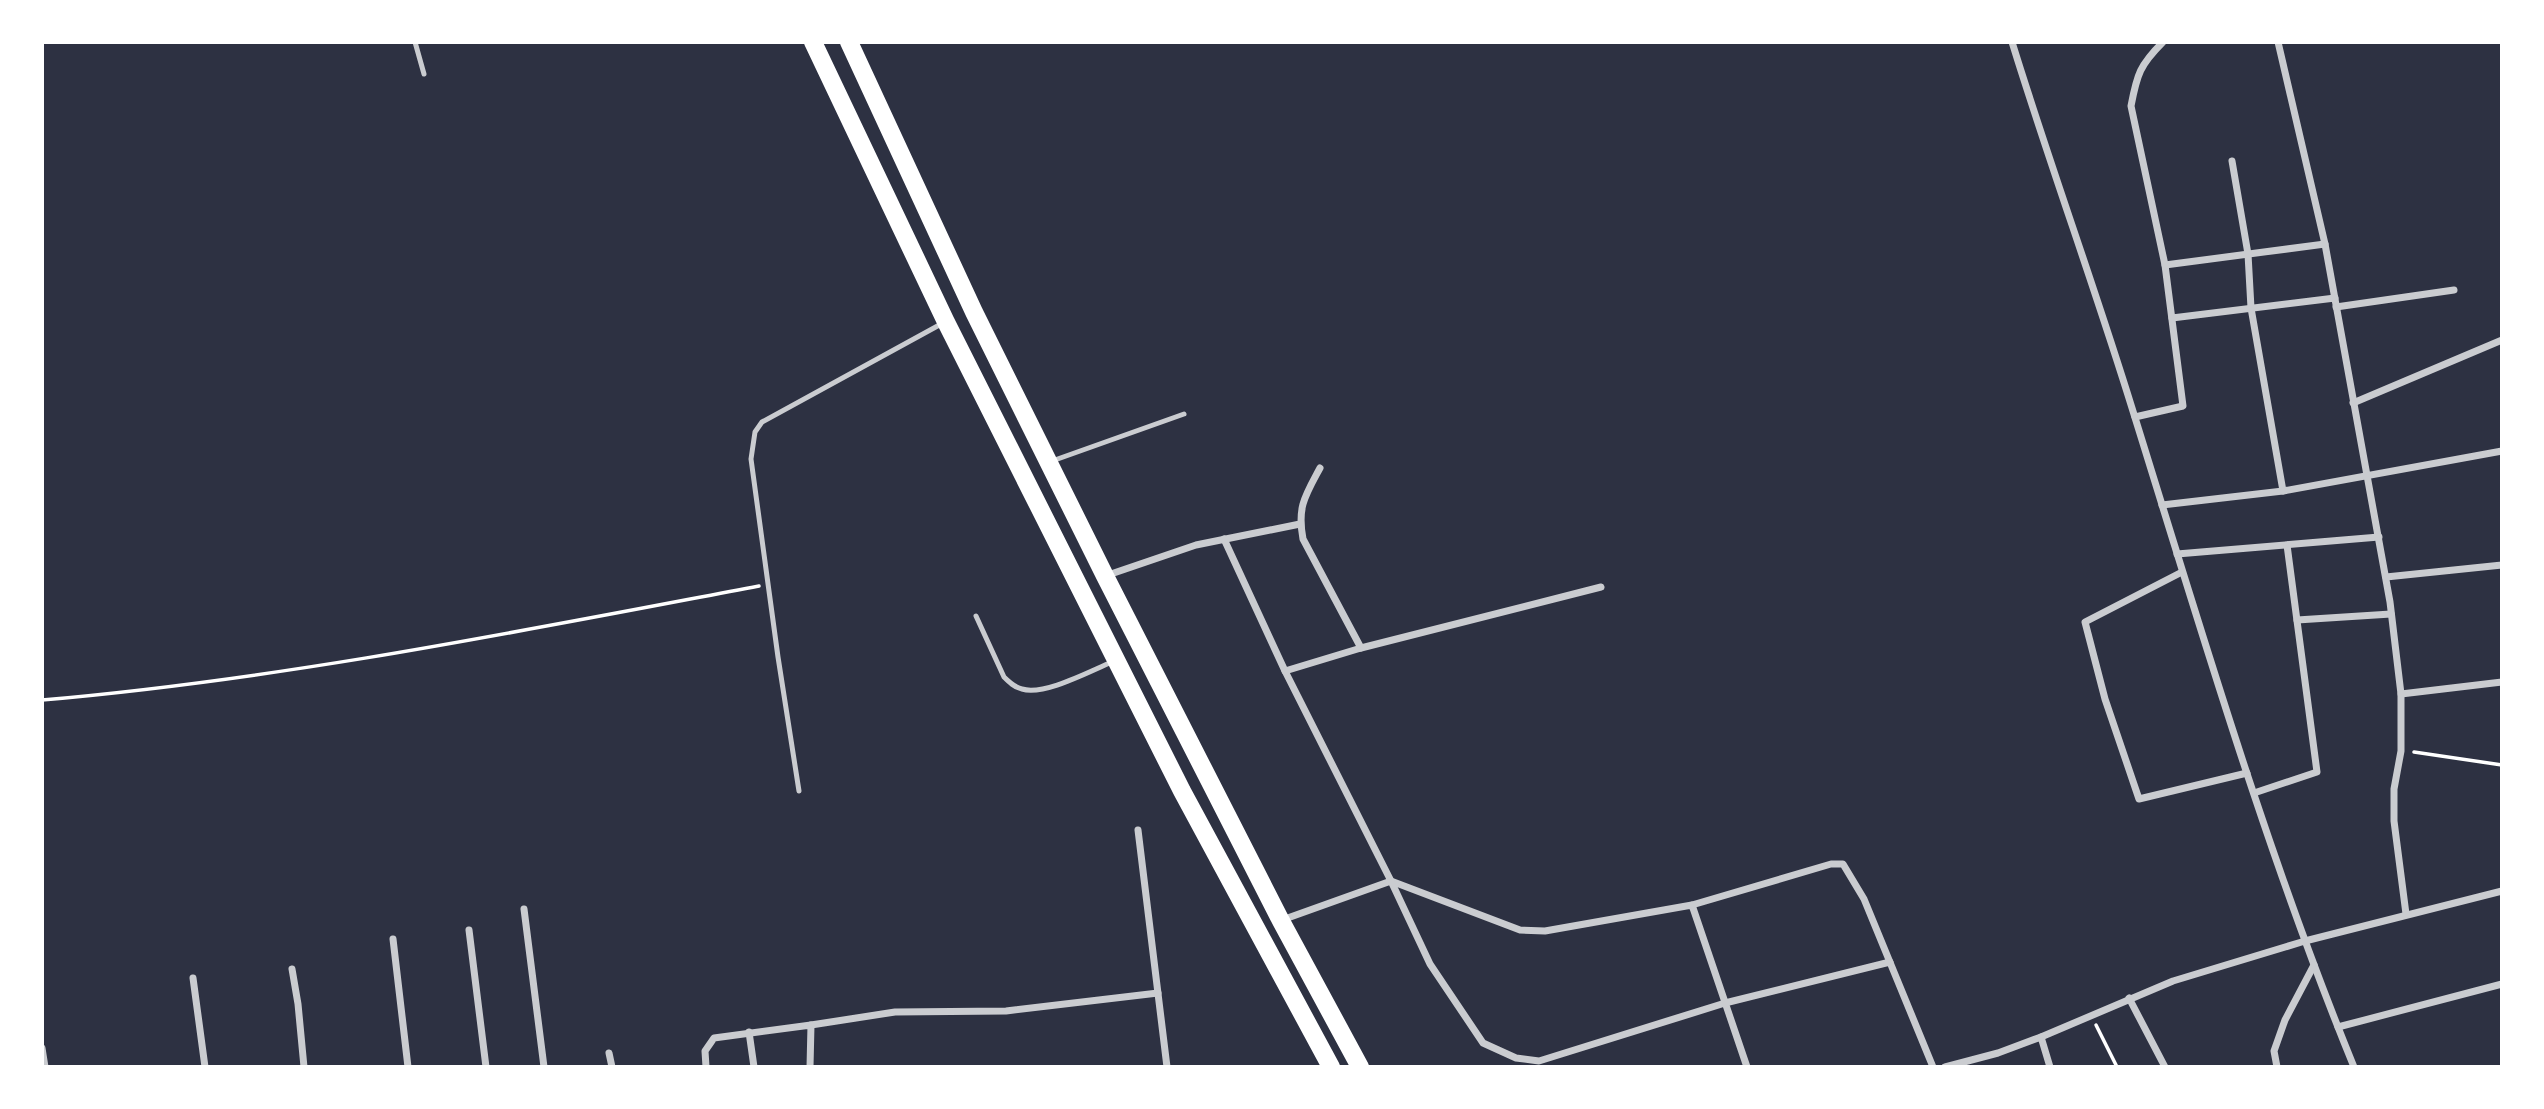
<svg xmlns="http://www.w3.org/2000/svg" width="2544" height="1109" font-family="'Playfair Display',serif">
<rect width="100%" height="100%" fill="#2d3142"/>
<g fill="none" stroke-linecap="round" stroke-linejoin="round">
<g stroke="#fff" stroke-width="3.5">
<path d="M 42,700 C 283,679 521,631 759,586"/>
<path d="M 2414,752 L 2502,765"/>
<path d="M 2096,1025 L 2117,1067"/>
</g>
<g stroke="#caccd0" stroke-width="5">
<path d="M 415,42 L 424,74"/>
<path d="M 1052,461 L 1184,414"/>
<path d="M 976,616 L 1004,677 C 1009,682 1014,687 1022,689 C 1044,696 1090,671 1112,662"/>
<path d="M 799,791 L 778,657 L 751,459 L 755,432 L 762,422 L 943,323"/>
</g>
<g stroke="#caccd0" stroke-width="7">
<path d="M 2012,42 C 2050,165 2094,285 2132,408 C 2201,629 2266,852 2354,1067"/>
<path d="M 2278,42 L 2325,244 L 2390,602 L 2401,694 L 2401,751 L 2394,789 L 2394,821 L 2406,914"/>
<path d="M 2232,161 L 2248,254 L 2251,308 L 2283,491"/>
<path d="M 2165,265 L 2325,244"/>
<path d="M 2336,307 L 2454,290"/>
<path d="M 2172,318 L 2335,298"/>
<path d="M 2353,403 L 2502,340"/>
<path d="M 2135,417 L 2183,406 L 2165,265 L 2131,106 C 2137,74 2140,65 2163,42"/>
<path d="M 1320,468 C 1305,496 1297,507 1303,539 L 1361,648"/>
<path d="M 2162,505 L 2283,491 L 2502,451"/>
<path d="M 1224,539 L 1285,671 L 1391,881 L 1520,930 L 1545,931 L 1692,905 L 1747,1067"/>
<path d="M 2177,554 L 2379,537"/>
<path d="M 2182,572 L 2085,622 L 2105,699 L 2139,799 L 2247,773"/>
<path d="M 1105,576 L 1196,545 L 1300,524"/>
<path d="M 2386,577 L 2502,565"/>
<path d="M 2297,620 L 2391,614"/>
<path d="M 1285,671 L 1361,648 L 1601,587"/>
<path d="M 2401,694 L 2502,682"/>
<path d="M 2254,793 L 2317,772 L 2287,545"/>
<path d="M 1138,830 L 1167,1067"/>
<path d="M 1692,905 L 1831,864 L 1843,864 L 1864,899 L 1933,1067"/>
<path d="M 524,909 L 544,1067"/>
<path d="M 1282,920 L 1391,881 L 1430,964 L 1483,1043 L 1516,1058 L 1539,1061 L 1725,1003 L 1890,962"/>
<path d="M 469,930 L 486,1067"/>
<path d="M 393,939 L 408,1067"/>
<path d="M 292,969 L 298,1004 L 304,1067"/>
<path d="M 193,978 L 205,1067"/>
<path d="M 2129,998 L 2165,1067"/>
<path d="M 811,1025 L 895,1012 L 1006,1011 L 1158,993"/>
<path d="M 2338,1027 L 2502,984"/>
<path d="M 749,1032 L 754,1067"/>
<path d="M 2041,1037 L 2173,981 L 2305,941 L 2502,891"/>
<path d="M 42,1048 L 45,1067"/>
<path d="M 609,1053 L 612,1067"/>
<path d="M 706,1067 L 705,1051 L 714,1038 L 811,1025 L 810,1067"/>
<path d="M 1945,1067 L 1998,1053 L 2041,1037 L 2050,1067"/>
<path d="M 2277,1067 L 2274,1051 L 2285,1020 L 2314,965"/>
</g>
<g stroke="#fff" stroke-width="18">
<path d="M 813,42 L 946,322 L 1182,791 L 1331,1067"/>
<path d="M 849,42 L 974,312 L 1105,576 L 1281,921 L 1360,1067"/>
</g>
</g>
<rect width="2544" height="1109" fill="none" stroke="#ffffff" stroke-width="88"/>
</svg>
